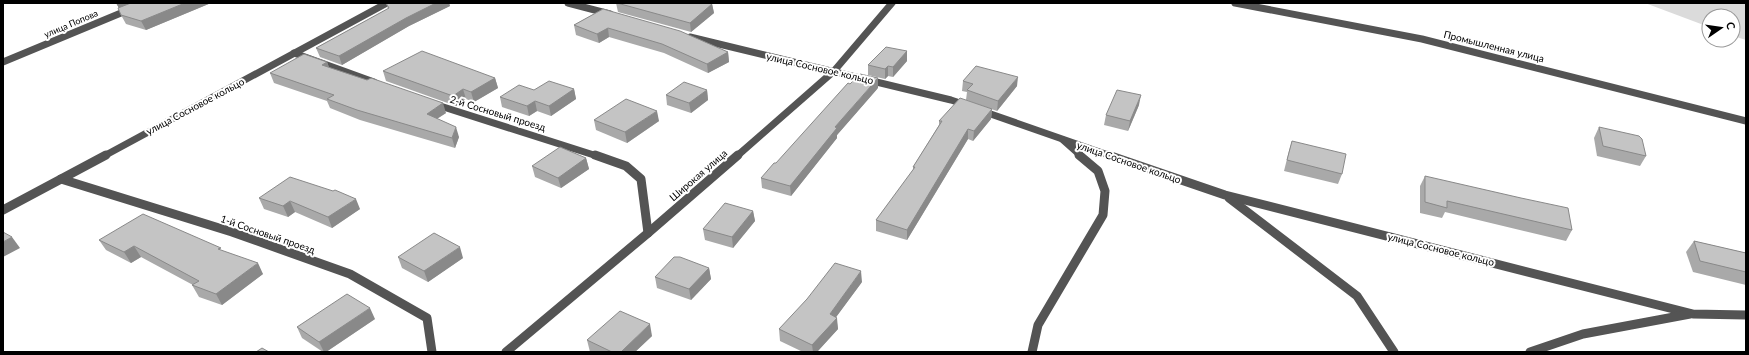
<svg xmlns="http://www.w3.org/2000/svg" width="1749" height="355" font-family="Lato,sans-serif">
<rect width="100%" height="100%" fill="#fff"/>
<path fill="#dbdbdb" d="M 1645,3 L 1746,3 L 1746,40 L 1733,36 L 1733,16 L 1709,16 L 1709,27 Z"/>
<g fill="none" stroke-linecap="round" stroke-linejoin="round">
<path stroke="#545454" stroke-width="7" d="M 1063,140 L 1081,156"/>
<path stroke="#545454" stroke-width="9" d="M 1032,352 L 1038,325 L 1103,215 L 1105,191 L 1098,171 L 1079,155"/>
<g stroke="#545454" stroke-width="7">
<path d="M 568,3 L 610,14"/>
<path d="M 1235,3 L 1422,39 L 1746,121"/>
<path d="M 690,37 L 951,100 L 966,105"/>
<path d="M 294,53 L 374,82"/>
<path d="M 3,62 L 145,3"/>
<path d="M 434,104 L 597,156"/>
<path d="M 982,111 L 1111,156"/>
<path d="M 104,156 L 387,3"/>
<path d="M 737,156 L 834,71 L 892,3"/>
</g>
<g stroke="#545454" stroke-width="9">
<path d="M 595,155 L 626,166 L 641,179 L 648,233"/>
<path d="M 1108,155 L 1225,195 L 1693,314 L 1746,315"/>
<path d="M 61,179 L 232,232 L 350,274 L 427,318 L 432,352"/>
<path d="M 1229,198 L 1357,296 L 1394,352"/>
<path d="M 3,210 L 106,155"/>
<path d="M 506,352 L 648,233 L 738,155"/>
<path d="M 1530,352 L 1583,334 L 1690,314"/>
</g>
</g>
<g fill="#a9a9a9">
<path d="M 116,3 L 211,3 L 146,30 L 126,24 L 121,15 L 119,8 Z"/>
<path d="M 386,3 L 449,3 L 450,6 L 409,26 L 342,65 L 320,57 L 316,48 L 388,9 Z"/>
<path d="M 616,3 L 707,3 L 712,4 L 714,13 L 691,32 L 618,12 Z"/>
<path d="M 603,9 L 728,52 L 729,62 L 708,73 L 664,53 L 609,37 L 599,43 L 576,35 L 574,25 Z"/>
<path d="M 907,51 L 907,61 L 893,77 L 888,76 L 885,79 L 868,75 L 868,65 Z"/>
<path d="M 327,62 L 329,68 L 446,113 L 437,119 L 459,137 L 455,148 L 360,120 L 330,108 L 327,101 L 274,83 L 270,73 Z"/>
<path d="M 383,71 L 495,78 L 498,88 L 474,102 L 466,99 L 456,106 L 386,81 Z"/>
<path d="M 963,81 L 1017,86 L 997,111 L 966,100 L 967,92 L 962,91 Z"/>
<path d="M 878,88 L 837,135 L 837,138 L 791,196 L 762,188 L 761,178 Z"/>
<path d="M 574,89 L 576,99 L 551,116 L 537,111 L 529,116 L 502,107 L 500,97 L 534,90 Z"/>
<path d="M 707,90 L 708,100 L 691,113 L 667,105 L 666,95 Z"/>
<path d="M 1139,105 L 1128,131 L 1104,125 L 1106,115 Z"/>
<path d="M 992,109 L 991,119 L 973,141 L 968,139 L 907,240 L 876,231 L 876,220 L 913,171 L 913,167 L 939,125 L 939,121 Z"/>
<path d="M 594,120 L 659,121 L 627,143 L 596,130 Z"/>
<path d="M 1599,127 L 1646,156 L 1640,166 L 1597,156 L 1594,138 Z"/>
<path d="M 1292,141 L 1342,174 L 1338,184 L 1284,171 L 1289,151 Z"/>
<path d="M 586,158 L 589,169 L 561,188 L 535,177 L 532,166 Z"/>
<path d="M 1425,176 L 1572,230 L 1566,241 L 1445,212 L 1442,218 L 1420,213 L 1420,186 Z"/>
<path d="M 259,198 L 360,209 L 332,228 L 295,212 L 288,217 L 264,209 Z"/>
<path d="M 753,211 L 755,221 L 733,248 L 705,240 L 703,229 Z"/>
<path d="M 99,240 L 223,251 L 263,274 L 222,305 L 199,297 L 192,285 L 193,285 L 141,257 L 131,263 L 106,250 Z"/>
<path d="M 1694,241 L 1746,253 L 1746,285 L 1693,272 L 1686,252 Z"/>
<path d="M 398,257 L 463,258 L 428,282 L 402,268 Z"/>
<path d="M 709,268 L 711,279 L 691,300 L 657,288 L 655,277 Z"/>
<path d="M 862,282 L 836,317 L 838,329 L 817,352 L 803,352 L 780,341 L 779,329 Z"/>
<path d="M 375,319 L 326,352 L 323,352 L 302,338 L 297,327 Z"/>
<path d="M 652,336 L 635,352 L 590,352 L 587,340 Z"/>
</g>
<g fill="#898989">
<path d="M 116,3 L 132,3 L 119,8 Z"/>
<path d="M 185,3 L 211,3 L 146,30 L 141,21 Z"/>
<path d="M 436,3 L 449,3 L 450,6 L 409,26 L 342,65 L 339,56 L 406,18 Z"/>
<path d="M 712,4 L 714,13 L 691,32 L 690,23 Z"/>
<path d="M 608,28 L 609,37 L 599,43 L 597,34 Z"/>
<path d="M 907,51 L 907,61 L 893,77 L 893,67 Z"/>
<path d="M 728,52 L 729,62 L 708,73 L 707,64 Z"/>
<path d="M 327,62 L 331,72 L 322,65 Z"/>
<path d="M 888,66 L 888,76 L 885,79 L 885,69 Z"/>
<path d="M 1018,77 L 1017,86 L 997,111 L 998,101 Z"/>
<path d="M 495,78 L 498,88 L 474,102 L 471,92 Z"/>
<path d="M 878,78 L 878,88 L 837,135 L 837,138 L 791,196 L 790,186 L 835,127 Z"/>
<path d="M 463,89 L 466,99 L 456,106 L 453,96 Z"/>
<path d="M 574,89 L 576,99 L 551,116 L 549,106 Z"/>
<path d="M 707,90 L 708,100 L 691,113 L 689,103 Z"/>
<path d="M 1141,95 L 1139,105 L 1128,131 L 1130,121 Z"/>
<path d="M 535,101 L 537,111 L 529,116 L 527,106 Z"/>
<path d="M 443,103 L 446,113 L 430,123 L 427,114 Z"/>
<path d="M 992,109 L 991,119 L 973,141 L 974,131 Z"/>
<path d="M 657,111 L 659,121 L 627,143 L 625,132 Z"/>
<path d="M 456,127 L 459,137 L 455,148 L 452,138 Z"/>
<path d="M 968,129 L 968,139 L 907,240 L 907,230 Z"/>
<path d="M 586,158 L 589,169 L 561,188 L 558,178 Z"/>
<path d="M 356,199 L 360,209 L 332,228 L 328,217 Z"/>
<path d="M 290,201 L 295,212 L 288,217 L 283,206 Z"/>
<path d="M 753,211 L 755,221 L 733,248 L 732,237 Z"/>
<path d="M 12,237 L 20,248 L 3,257 L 3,242 Z"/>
<path d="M 134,246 L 141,257 L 131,263 L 124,252 Z"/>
<path d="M 460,247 L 463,258 L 428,282 L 424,271 Z"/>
<path d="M 258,263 L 263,274 L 222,305 L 216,294 Z"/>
<path d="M 709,268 L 711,279 L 691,300 L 689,289 Z"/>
<path d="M 861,271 L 862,282 L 831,324 L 837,318 L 838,329 L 817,352 L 813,352 L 812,345 L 830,314 Z"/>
<path d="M 370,308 L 375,319 L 326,352 L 324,352 L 319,342 Z"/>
<path d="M 650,324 L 652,336 L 635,352 L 621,352 Z"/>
</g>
<g fill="#c4c4c4" stroke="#898989">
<path d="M 131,3 L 185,3 L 141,21 L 121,15 L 118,8 Z"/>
<path d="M 386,3 L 436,3 L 406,18 L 339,56 L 316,48 L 389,8 Z"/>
<path d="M 617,3 L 707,3 L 712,4 L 690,23 Z"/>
<path d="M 603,9 L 680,31 L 728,52 L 707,64 L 662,44 L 608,28 L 597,34 L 574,25 Z"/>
<path d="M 886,47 L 907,51 L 893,67 L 888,66 L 885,69 L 868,65 Z"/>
<path d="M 422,51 L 495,78 L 471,92 L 463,89 L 453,96 L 383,71 Z"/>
<path d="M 304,54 L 327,62 L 322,65 L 367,80 L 371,78 L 443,103 L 427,114 L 456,127 L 452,138 L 357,110 L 327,99 L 334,95 L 270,73 Z"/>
<path d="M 976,66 L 1018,77 L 998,101 L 967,90 L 973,84 L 963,81 Z"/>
<path d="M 860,74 L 878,78 L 835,127 L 837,128 L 790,186 L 761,178 L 774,163 L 776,163 L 848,83 L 850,84 Z"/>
<path d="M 549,81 L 574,89 L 549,106 L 535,101 L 527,106 L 500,97 L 519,85 L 534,90 Z"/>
<path d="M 684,82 L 707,90 L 689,103 L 666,95 Z"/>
<path d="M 1117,90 L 1141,95 L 1130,121 L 1106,115 Z"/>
<path d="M 960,98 L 992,109 L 974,131 L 968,129 L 907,230 L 876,220 L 915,167 L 913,167 L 942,121 L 939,121 Z"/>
<path d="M 626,99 L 657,111 L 625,132 L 594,120 Z"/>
<path d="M 1599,127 L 1639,136 L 1642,139 L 1646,156 L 1603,146 Z"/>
<path d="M 1292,141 L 1346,154 L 1342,174 L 1287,160 Z"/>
<path d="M 560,147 L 586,158 L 558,178 L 532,166 Z"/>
<path d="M 1425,176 L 1521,198 L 1568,208 L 1572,230 L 1447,201 L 1447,208 L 1425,202 Z"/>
<path d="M 290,177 L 333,191 L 335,190 L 356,199 L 328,217 L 290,201 L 283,206 L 259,198 Z"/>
<path d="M 725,203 L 753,211 L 732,237 L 703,229 Z"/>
<path d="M 143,214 L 221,248 L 218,249 L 258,263 L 216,294 L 192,285 L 199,281 L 134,246 L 124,252 L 99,240 Z"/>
<path d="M 3,232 L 12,237 L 3,242 Z"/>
<path d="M 434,233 L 460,247 L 424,271 L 398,257 Z"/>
<path d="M 1694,241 L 1746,253 L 1746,272 L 1700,261 Z"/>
<path d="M 674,257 L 680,257 L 709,268 L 689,289 L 655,277 Z"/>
<path d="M 835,263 L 861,271 L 830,314 L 837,318 L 812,345 L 779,329 L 807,299 Z"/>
<path d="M 347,294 L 370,308 L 319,342 L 297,327 Z"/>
<path d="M 620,311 L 650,324 L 621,352 L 612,352 L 587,340 Z"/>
<path d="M 262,348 L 269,352 L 256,352 Z"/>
</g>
<g text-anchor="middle" stroke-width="4" stroke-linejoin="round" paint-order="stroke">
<g font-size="9" fill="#000" stroke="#fff">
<text transform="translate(71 24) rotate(-23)" y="3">улица Попова</text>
</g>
<g font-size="10" fill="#000" stroke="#fff">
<text transform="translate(1494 46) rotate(14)" y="4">Промышленная улица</text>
<text transform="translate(820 68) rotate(13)" y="4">улица Сосновое кольцо</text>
<text transform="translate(195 106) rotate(-28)" y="4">улица Сосновое кольцо</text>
<text transform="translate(498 113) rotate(17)" y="4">2-й Сосновый проезд</text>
<text transform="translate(1129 162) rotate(19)" y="4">улица Сосновое кольцо</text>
<text transform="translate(698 175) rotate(-41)" y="4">Широкая улица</text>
<text transform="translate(268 234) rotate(19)" y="4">1-й Сосновый проезд</text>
<text transform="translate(1441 249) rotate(14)" y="4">улица Сосновое кольцо</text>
</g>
</g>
<rect width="1749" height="355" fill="none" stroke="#000000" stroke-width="8"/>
<g transform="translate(1721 28) rotate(77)"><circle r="19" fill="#ffffff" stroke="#999999"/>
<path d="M0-3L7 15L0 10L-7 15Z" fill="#000000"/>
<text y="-6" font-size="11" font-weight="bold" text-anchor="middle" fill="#000000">С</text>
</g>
</svg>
